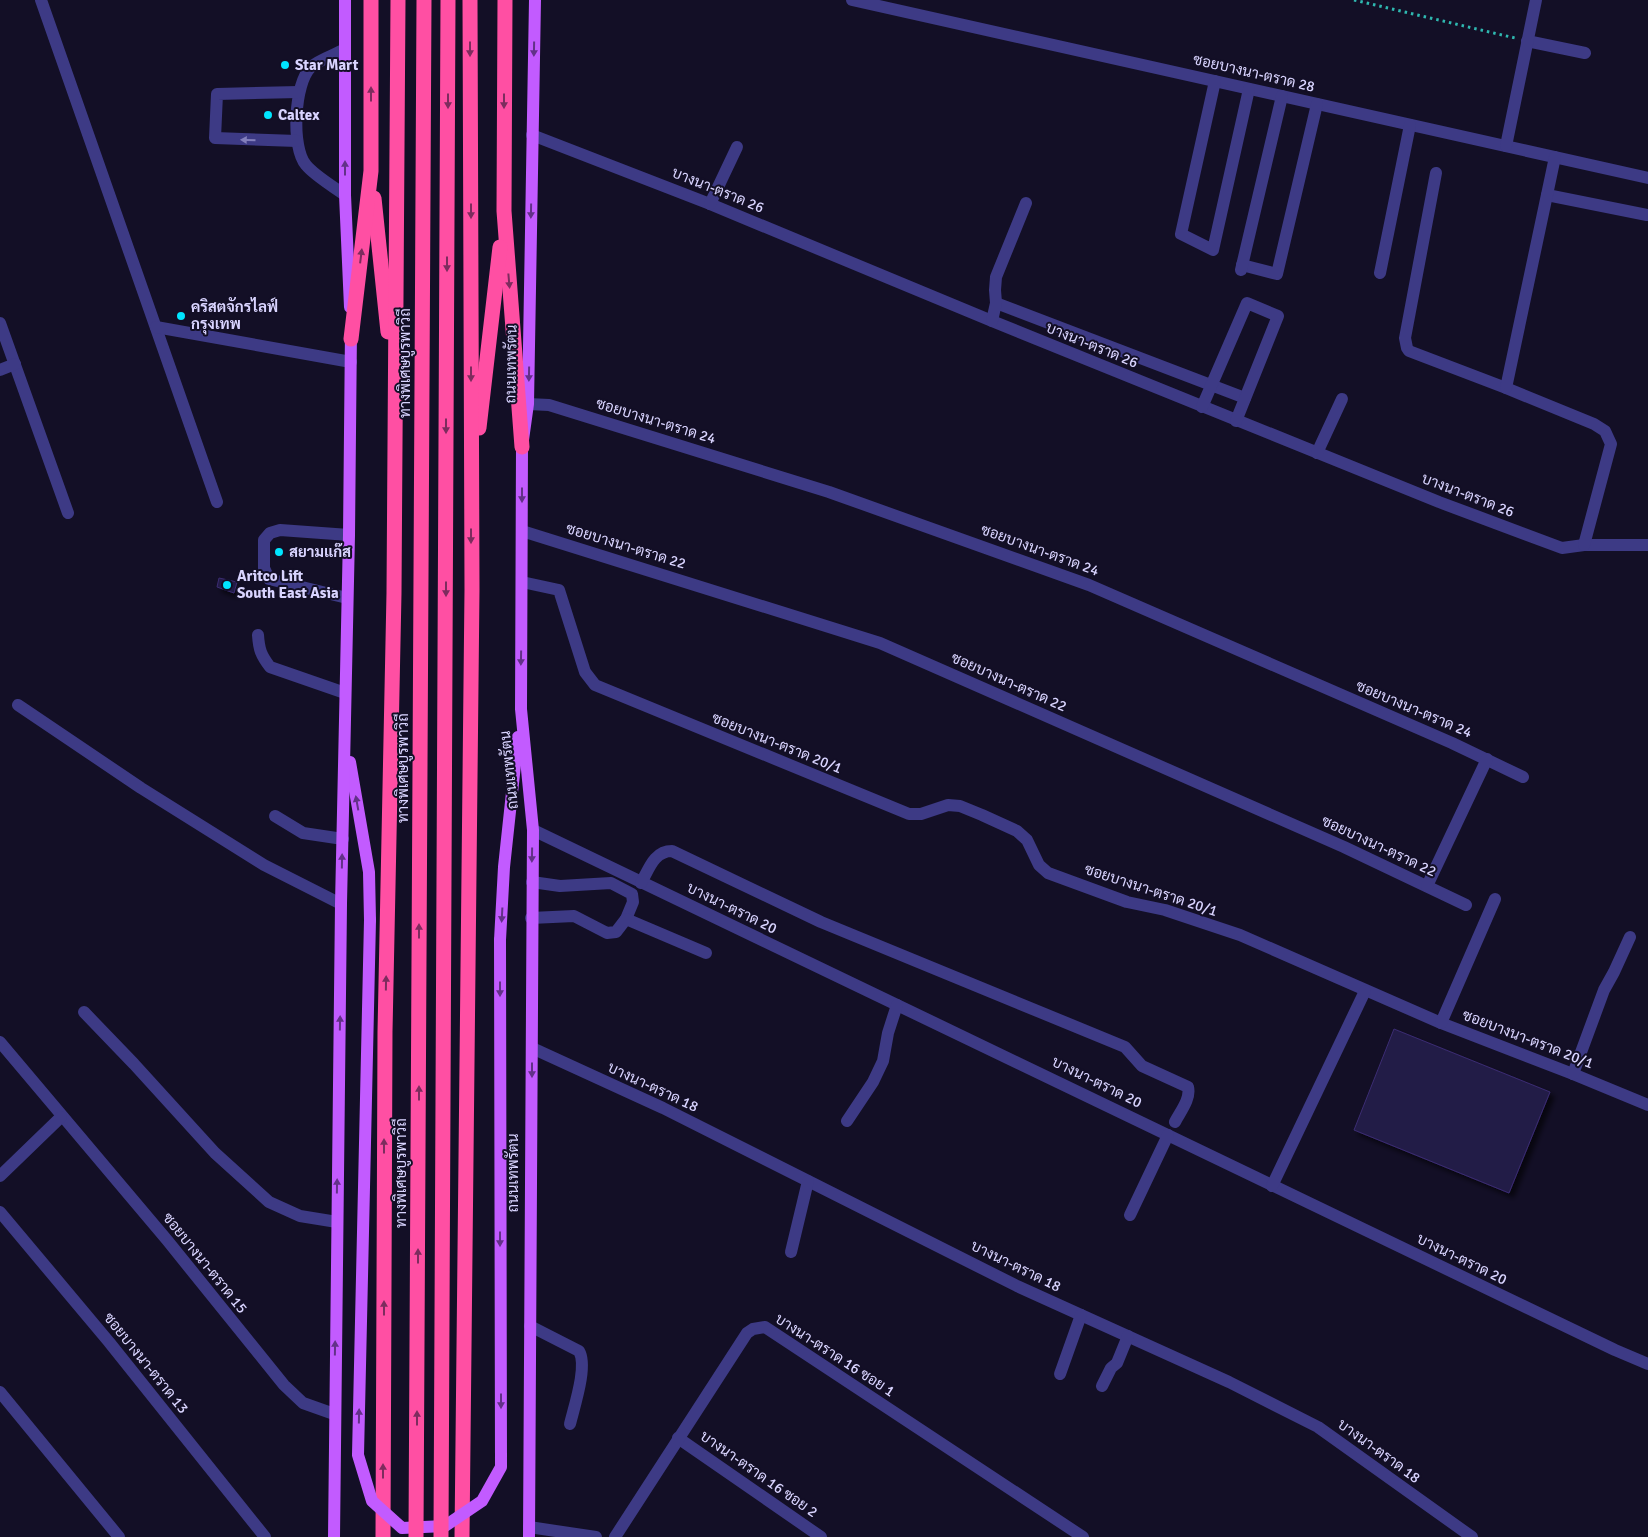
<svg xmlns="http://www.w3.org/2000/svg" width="1648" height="1537" font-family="Signika,Sarabun,sans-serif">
<defs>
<filter id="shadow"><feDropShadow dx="4.5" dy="4.5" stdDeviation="2.5" flood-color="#0009"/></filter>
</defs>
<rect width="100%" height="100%" fill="#130f26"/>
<g fill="#241b47" stroke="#3b2d73" filter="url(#shadow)">
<path d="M 219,578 L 237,582 L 234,593 L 217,587 Z"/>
<path d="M 1394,1029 L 1550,1092 L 1509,1193 L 1354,1130 Z"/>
</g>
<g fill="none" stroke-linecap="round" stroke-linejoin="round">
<path stroke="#2fb8b0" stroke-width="3" stroke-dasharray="2.5 4" stroke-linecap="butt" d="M 1354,0 L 1515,38"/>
<g stroke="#3d3a85" stroke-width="12">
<path d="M 41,0 L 217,502"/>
<path d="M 852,0 L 1648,178"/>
<path d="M 1527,41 L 1585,53"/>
<path d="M 345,49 C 335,55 320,59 311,67 C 294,83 291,148 306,165 C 315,176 334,187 345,195"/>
<path d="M 1215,81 L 1181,234 L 1213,250 L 1249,89"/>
<path d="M 532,135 L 710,204 L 992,321 L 1439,502 L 1562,548 L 1584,545 L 1648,545"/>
<path d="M 297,141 L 215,138 L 217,94 L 299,92"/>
<path d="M 1506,146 L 1536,0"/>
<path d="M 1436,173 L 1405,338 L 1407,348 L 1409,351 L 1506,388 L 1594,424 L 1605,431 L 1611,444 L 1584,545"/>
<path d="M 1547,195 L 1647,215"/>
<path d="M 710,204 L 737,147"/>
<path d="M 1242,265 L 1277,274 L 1317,104"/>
<path d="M 1241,270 L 1282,96"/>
<path d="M 1380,273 L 1410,125"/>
<path d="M 996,303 L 1245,398"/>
<path d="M 992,321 L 996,303 L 995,290 L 996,277 L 1026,203"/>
<path d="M 0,323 L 68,513"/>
<path d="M 156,327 L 351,362"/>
<path d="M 0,370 L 15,364"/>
<path d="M 1506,388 L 1555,157"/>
<path d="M 528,404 L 549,405 L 829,492 L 1089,585 L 1452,743 L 1523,777"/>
<path d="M 1202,407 L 1247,303 L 1278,316 L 1236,421"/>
<path d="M 1317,453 L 1342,399"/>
<path d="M 522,531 L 880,643 L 1344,847 L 1466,905"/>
<path d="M 522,582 L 559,590 L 585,672 L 595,685 L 909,814 L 921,814 L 948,805 L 960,806 L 982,815 L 1017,831 L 1027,840 L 1039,865 L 1048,873 L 1127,902 L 1165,910 L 1240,935 L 1441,1023 L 1573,1074 L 1648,1105"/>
<path d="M 347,598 L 269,579 L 264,568 L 264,540 L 270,533 L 280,530 L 349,535"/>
<path d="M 258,635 C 259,650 261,655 270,667 L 345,693"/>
<path d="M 18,705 L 141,788 L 264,865 L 341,904"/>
<path d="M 275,816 L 303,833 L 343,839"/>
<path d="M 533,830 L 1615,1350 L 1648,1364"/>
<path d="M 532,882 L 560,886 L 611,883 L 632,894 L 633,902 L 626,919"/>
<path d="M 641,883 C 649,869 654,851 672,851 L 821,922 L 1125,1047 L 1142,1066 L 1188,1087 C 1191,1099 1180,1112 1175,1122"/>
<path d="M 1427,886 L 1487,759"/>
<path d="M 531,918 L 574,916 L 607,933 L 616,932 L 626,919 L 706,953"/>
<path d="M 84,1012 L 134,1064 L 215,1153 L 269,1202 L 300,1216 L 337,1222"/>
<path d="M 1441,1023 L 1495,899"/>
<path d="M 0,1042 L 167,1240 L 284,1385 L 303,1403 L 334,1414"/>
<path d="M 532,1048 L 663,1108 L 1017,1286 L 1229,1382 L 1318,1427 L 1472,1537"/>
<path d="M 1573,1074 L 1604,990 L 1614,972 L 1630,937"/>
<path d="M 847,1121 L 873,1082 L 883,1061 L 888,1033 L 897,1005"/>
<path d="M 0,1176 L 61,1117"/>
<path d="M 1272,1186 L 1365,991"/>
<path d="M 0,1212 L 109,1342 L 265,1537"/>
<path d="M 1130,1215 L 1168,1135"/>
<path d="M 791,1252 L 808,1181"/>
<path d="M 530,1326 L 579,1351 C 588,1366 574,1407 570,1424"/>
<path d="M 1060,1374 L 1081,1315"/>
<path d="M 1102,1386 L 1111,1368 L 1117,1363 L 1128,1336"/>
<path d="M 0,1392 L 119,1537"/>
<path d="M 678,1438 L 821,1537"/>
<path d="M 529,1527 L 596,1537"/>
<path d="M 615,1537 L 747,1333 L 753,1329 L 765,1327 L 1083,1537"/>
</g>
<g stroke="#c25bff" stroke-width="12">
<path d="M 345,0 L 345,195 L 350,307"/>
<path d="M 350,762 L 369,872 L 370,920"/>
<path d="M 500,940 L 504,867 L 518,737"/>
<path d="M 334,1537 L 341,904 L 349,535 L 351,330"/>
<path d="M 529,1537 L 533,830 L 521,709 L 522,447 L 528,404 L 535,0"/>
</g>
<g stroke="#ff4fa3" stroke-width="15">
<path d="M 505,0 L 504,211 L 522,447"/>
<path d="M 374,198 L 388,332"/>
<path d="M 351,339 L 371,171 L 371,0"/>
<path d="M 479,428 L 500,247"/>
<path d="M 383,1537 L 385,1032 L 394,593 L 398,0"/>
<path d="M 462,1537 L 472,589 L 470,0"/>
</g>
<path stroke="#c25bff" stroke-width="12" d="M 370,920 L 358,1455 L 372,1501 L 402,1528 L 445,1526 L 482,1501 L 501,1467 L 500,940"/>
<g stroke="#ff4fa3" stroke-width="15">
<path d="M 416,1537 L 424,0"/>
<path d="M 441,1537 L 448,0"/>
</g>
</g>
<defs><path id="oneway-solid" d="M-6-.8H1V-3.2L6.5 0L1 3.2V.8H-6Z" transform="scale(1.25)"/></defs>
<g fill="#7d2c5e">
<use href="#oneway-solid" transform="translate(470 49) rotate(90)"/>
<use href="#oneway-solid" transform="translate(371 94) rotate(-90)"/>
<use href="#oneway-solid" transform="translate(448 101) rotate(90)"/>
<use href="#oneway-solid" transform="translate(504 101) rotate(90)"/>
<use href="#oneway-solid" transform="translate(471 211) rotate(90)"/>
<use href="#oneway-solid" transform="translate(361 256) rotate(-83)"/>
<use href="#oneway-solid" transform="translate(447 264) rotate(90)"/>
<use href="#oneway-solid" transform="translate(509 281) rotate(85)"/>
<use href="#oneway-solid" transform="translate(471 374) rotate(90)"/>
<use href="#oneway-solid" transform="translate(446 426) rotate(90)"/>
<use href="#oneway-solid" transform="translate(471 536) rotate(90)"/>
<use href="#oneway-solid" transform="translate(446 589) rotate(90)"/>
<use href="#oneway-solid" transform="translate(419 931) rotate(-90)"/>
<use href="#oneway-solid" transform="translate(386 983) rotate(-89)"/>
<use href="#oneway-solid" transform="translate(419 1093) rotate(-90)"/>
<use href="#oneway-solid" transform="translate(384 1146) rotate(-90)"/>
<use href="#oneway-solid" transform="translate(418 1256) rotate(-90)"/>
<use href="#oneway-solid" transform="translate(384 1308) rotate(-90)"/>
<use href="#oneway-solid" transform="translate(417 1418) rotate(-90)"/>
<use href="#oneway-solid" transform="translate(383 1471) rotate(-90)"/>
</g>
<g fill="#623188">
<use href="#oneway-solid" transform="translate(534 49) rotate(91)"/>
<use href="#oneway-solid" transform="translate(345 168) rotate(-90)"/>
<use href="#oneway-solid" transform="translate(531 211) rotate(91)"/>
<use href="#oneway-solid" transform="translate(529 374) rotate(91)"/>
<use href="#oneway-solid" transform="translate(522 495) rotate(90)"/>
<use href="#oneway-solid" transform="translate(521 658) rotate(91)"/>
<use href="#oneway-solid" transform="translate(357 803) rotate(-100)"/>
<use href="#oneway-solid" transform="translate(532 855) rotate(91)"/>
<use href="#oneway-solid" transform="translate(342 861) rotate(-89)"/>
<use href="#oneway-solid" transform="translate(502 915) rotate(93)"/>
<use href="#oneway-solid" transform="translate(500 989) rotate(90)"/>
<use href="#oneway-solid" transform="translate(340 1023) rotate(-89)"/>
<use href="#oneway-solid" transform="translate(532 1070) rotate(90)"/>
<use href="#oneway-solid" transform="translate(337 1186) rotate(-89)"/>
<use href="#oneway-solid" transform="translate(500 1239) rotate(90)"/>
<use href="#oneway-solid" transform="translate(335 1348) rotate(-89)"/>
<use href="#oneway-solid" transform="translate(501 1401) rotate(90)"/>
<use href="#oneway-solid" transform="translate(359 1416) rotate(-89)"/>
</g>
<use fill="#837fbc" href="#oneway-solid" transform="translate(248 140) rotate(-178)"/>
<g fill="#00e5ff" stroke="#130f26" stroke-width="2">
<circle cx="285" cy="65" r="5"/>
<circle cx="268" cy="115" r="5"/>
<circle cx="181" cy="316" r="5"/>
<circle cx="279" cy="552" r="5"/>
<circle cx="227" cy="585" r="5"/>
</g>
<g text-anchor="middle" stroke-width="4" stroke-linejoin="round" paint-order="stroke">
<g font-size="15" font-weight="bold" fill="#d9d4ff" stroke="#130f26" text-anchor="start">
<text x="295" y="70">Star Mart</text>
<text x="278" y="120">Caltex</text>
<text x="191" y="312">คริสตจักรไลฟ์<tspan x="191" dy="17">กรุงเทพ</tspan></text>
<text x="289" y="557">สยามแก๊ส</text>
<text x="237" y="581">Aritco Lift<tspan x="237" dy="17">South East Asia</tspan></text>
</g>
<g font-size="15" fill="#d9d4ff" stroke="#130f26">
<text transform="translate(1254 73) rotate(13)" y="5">ซอยบางนา-ตราด 28</text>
<text transform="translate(718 190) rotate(22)" y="5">บางนา-ตราด 26</text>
<text transform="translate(1092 345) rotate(22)" y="5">บางนา-ตราด 26</text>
<text transform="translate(405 363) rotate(-90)" y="5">ทางพิเศษบูรพาวิถี</text>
<text transform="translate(511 364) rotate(-89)" y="5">ถนนเทพรัตน</text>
<text transform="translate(656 421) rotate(17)" y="5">ซอยบางนา-ตราด 24</text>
<text transform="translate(1468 495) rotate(21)" y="5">บางนา-ตราด 26</text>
<text transform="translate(626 546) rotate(17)" y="5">ซอยบางนา-ตราด 22</text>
<text transform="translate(1040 550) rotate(20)" y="5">ซอยบางนา-ตราด 24</text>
<text transform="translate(1009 682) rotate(24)" y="5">ซอยบางนา-ตราด 22</text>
<text transform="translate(1414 709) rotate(23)" y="5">ซอยบางนา-ตราด 24</text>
<text transform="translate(777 743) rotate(22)" y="5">ซอยบางนา-ตราด 20/1</text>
<text transform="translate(403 768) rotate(-90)" y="5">ทางพิเศษบูรพาวิถี</text>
<text transform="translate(509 770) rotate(-96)" y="5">ถนนเทพรัตน</text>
<text transform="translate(1379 846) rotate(25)" y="5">ซอยบางนา-ตราด 22</text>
<text transform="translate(1151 890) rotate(18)" y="5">ซอยบางนา-ตราด 20/1</text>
<text transform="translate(732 908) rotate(26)" y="5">บางนา-ตราด 20</text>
<text transform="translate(1528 1039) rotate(21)" y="5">ซอยบางนา-ตราด 20/1</text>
<text transform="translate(1097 1082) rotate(26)" y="5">บางนา-ตราด 20</text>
<text transform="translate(653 1087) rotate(25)" y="5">บางนา-ตราด 18</text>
<text transform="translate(401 1173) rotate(-90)" y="5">ทางพิเศษบูรพาวิถี</text>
<text transform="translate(513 1173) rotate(-90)" y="5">ถนนเทพรัตน</text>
<text transform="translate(1462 1259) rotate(26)" y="5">บางนา-ตราด 20</text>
<text transform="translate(205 1263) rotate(51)" y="5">ซอยบางนา-ตราด 15</text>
<text transform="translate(1016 1266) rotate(26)" y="5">บางนา-ตราด 18</text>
<text transform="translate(835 1355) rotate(33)" y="5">บางนา-ตราด 16 ซอย 1</text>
<text transform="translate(146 1363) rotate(51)" y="5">ซอยบางนา-ตราด 13</text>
<text transform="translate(1379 1451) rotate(36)" y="5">บางนา-ตราด 18</text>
<text transform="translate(759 1474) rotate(35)" y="5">บางนา-ตราด 16 ซอย 2</text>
</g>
</g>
</svg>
